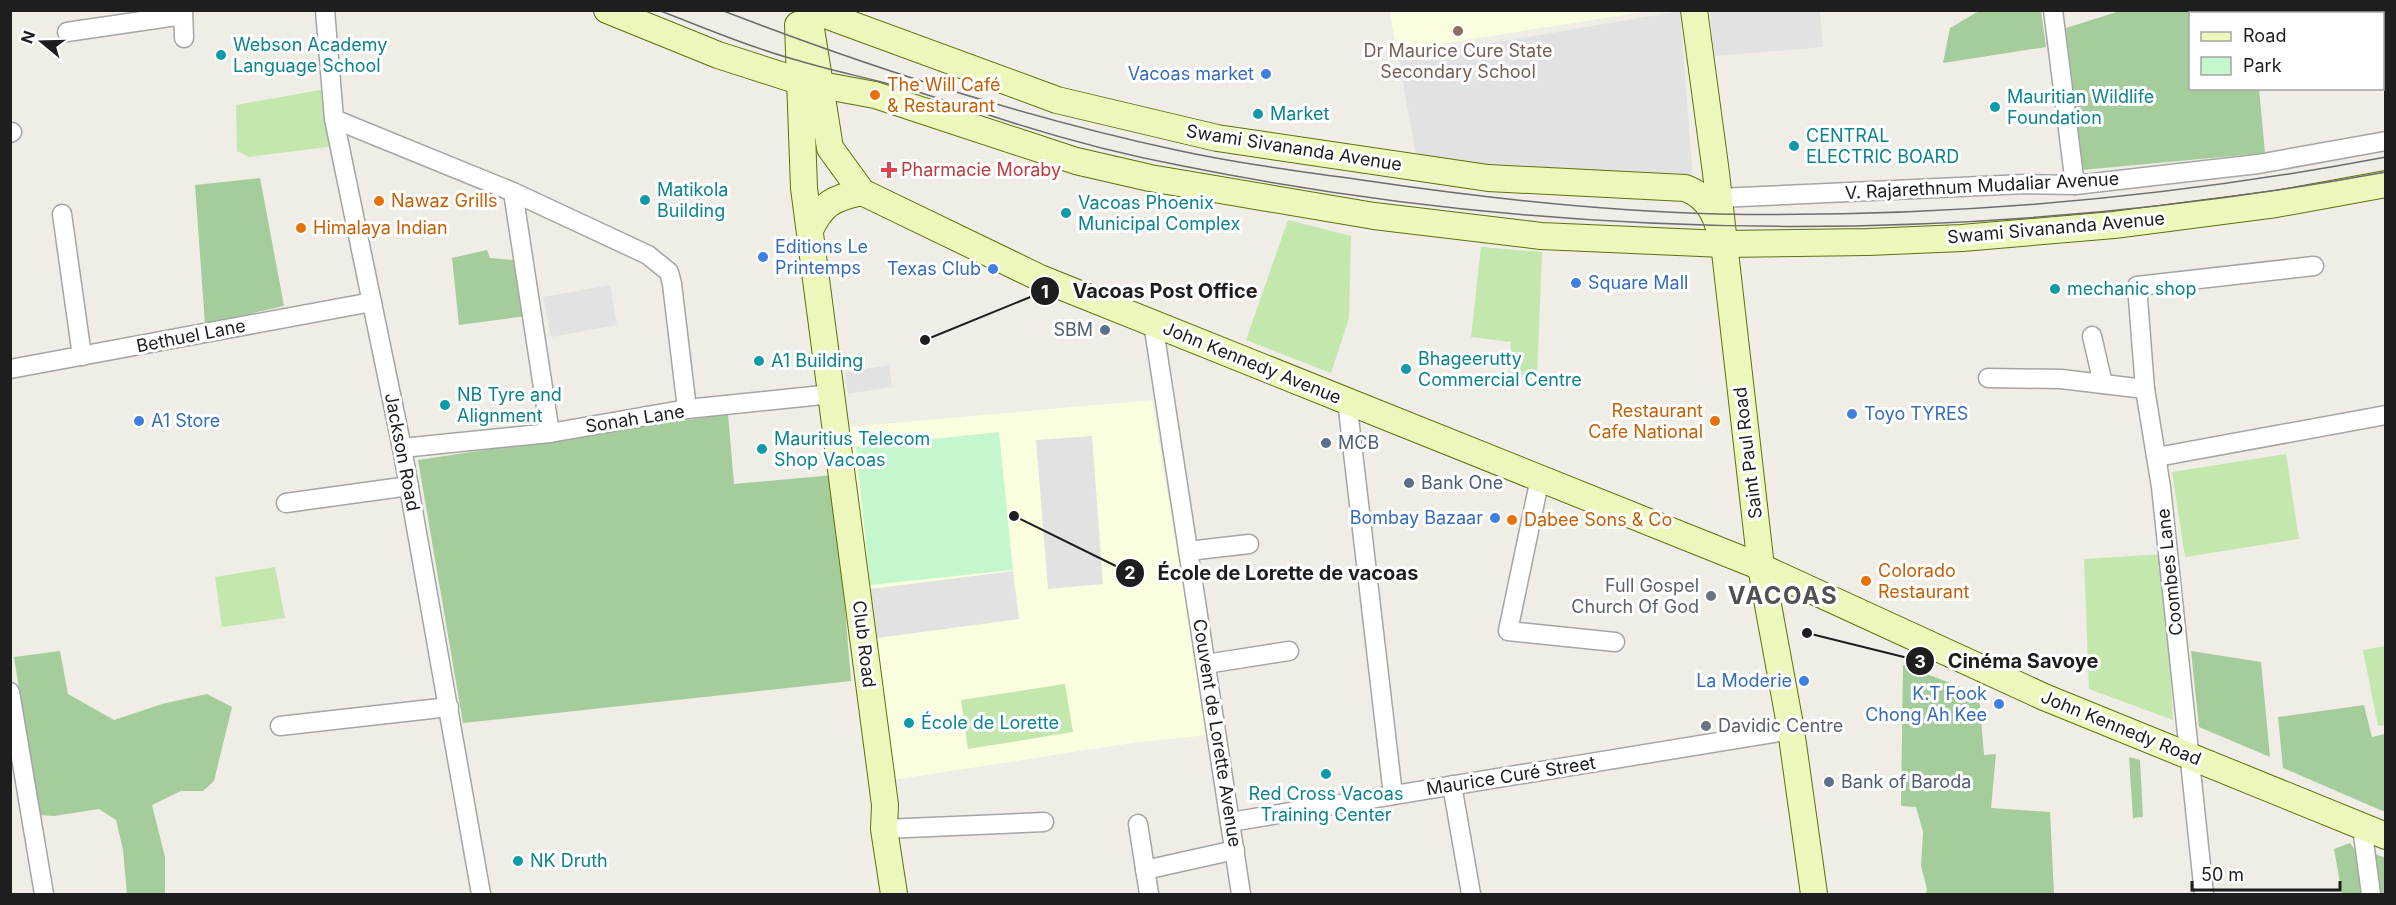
<svg xmlns="http://www.w3.org/2000/svg" width="2396" height="905" font-family="Inter,sans-serif">
<rect width="100%" height="100%" fill="#efede5"/>
<g fill="#fafedf">
<path d="M 1390,10 L 1650,11 L 1396,51 Z"/>
<path d="M 1152,400 L 1208,735 L 1132,743 L 893,780 L 848,427 Z"/>
</g>
<g fill="#c3e7ad">
<path d="M 326,89 L 335,146 L 249,157 L 237,151 L 236,105 Z"/>
<path d="M 1288,220 L 1351,236 L 1349,318 L 1331,373 L 1246,340 Z"/>
<path d="M 1481,247 L 1542,252 L 1537,379 L 1509,372 L 1511,342 L 1471,337 Z"/>
<path d="M 2286,454 L 2299,539 L 2185,557 L 2172,472 Z"/>
<path d="M 2165,554 L 2173,720 L 2089,689 L 2084,559 Z"/>
<path d="M 275,567 L 285,618 L 222,627 L 215,577 Z"/>
<path d="M 2385,646 L 2385,725 L 2378,726 L 2363,650 Z"/>
<path d="M 1065,684 L 1073,732 L 968,749 L 961,700 Z"/>
</g>
<g fill="#a4cd9b">
<path d="M 1979,11 L 2041,11 L 2046,47 L 1943,63 L 1950,28 Z"/>
<path d="M 2120,11 L 2216,11 L 2217,13 L 2190,14 L 2190,88 L 2259,89 L 2265,153 L 2082,170 L 2066,28 Z"/>
<path d="M 260,178 L 284,306 L 205,324 L 195,185 Z"/>
<path d="M 487,250 L 490,258 L 513,260 L 526,316 L 459,325 L 452,258 Z"/>
<path d="M 728,414 L 734,484 L 834,475 L 851,681 L 463,723 L 418,460 Z"/>
<path d="M 60,651 L 68,694 L 114,720 L 162,704 L 207,694 L 232,707 L 214,781 L 203,791 L 181,791 L 152,805 L 165,857 L 165,894 L 127,894 L 123,850 L 116,820 L 99,809 L 54,816 L 39,815 L 14,657 Z"/>
<path d="M 2191,651 L 2261,662 L 2270,757 L 2199,727 Z"/>
<path d="M 1903,665 L 1979,694 L 1984,755 L 1996,754 L 1991,808 L 2050,812 L 2054,894 L 1926,894 L 1927,889 L 1921,866 L 1923,832 L 1916,807 L 1901,806 Z"/>
<path d="M 2364,705 L 2372,737 L 2385,734 L 2385,812 L 2283,768 L 2278,717 Z"/>
<path d="M 2129,757 L 2140,760 L 2143,817 L 2133,818 Z"/>
<path d="M 2350,843 L 2363,861 L 2367,894 L 2342,894 L 2334,849 Z"/>
<path d="M 2369,851 L 2385,858 L 2385,894 L 2376,894 Z"/>
</g>
<path fill="#c4f7ce" d="M 999,432 L 1013,570 L 870,585 L 856,447 Z"/>
<g fill="#e2e2e2">
<path d="M 1680,11 L 1693,180 L 1417,161 L 1399,59 Z"/>
<path d="M 1710,11 L 1820,11 L 1823,47 L 1714,56 Z"/>
<path d="M 610,285 L 617,325 L 551,337 L 543,297 Z"/>
<path d="M 889,365 L 892,387 L 848,394 L 845,372 Z"/>
<path d="M 1092,436 L 1103,584 L 1048,589 L 1036,440 Z"/>
<path d="M 1013,571 L 1019,619 L 877,638 L 870,589 Z"/>
</g>
<g fill="none" stroke-linecap="round" stroke-linejoin="round">
<defs>
<g id="street">
<path d="M 183,10 L 184,38"/>
<path d="M 325,10 L 334,119 L 402,448 L 481,894"/>
<path d="M 2053,10 L 2075,185"/>
<path d="M 67,32 L 183,15"/>
<path d="M 334,119 L 513,192 L 648,255 L 669,272 L 672,284 L 687,409"/>
<path d="M 10,133 L 12,132"/>
<path d="M 513,192 L 550,433"/>
<path d="M 1719,198 L 2025,184 L 2075,185 L 2258,164 L 2386,141"/>
<path d="M 62,214 L 82,356"/>
<path d="M 1153,323 L 1241,894"/>
<path d="M 2092,336 L 2103,384"/>
<path d="M 10,369 L 372,302"/>
<path d="M 1988,378 L 2061,379 L 2145,389 L 2137,286 L 2314,266"/>
<path d="M 2145,389 L 2161,487 L 2204,894"/>
<path d="M 1347,401 L 1393,795"/>
<path d="M 402,448 L 550,433 L 687,409 L 832,394"/>
<path d="M 2157,457 L 2386,415"/>
<path d="M 1540,478 L 1508,631 L 1615,642"/>
<path d="M 286,503 L 409,486"/>
<path d="M 1188,551 L 1249,544"/>
<path d="M 1206,664 L 1289,651"/>
<path d="M 10,692 L 44,894"/>
<path d="M 280,726 L 449,707"/>
<path d="M 1452,785 L 1471,894"/>
<path d="M 1230,822 L 1791,730"/>
<path d="M 1138,824 L 1149,894"/>
<path d="M 2362,827 L 2371,894"/>
<path d="M 884,829 L 1044,822"/>
<path d="M 1145,870 L 1235,850"/>
</g>
<g id="secondary">
<path d="M 607,10 L 718,55 L 799,81 L 875,95 L 1076,161 L 1150,178 L 1374,216 L 1541,236 L 1723,244 L 1868,242 L 1962,238 L 2114,225 L 2276,204 L 2386,184"/>
<path d="M 808,10 L 830,148 L 862,192 L 1040,278 L 1761,567 L 2044,697 L 2386,836"/>
<path d="M 812,10 L 1057,100 L 1217,138 L 1488,178 L 1685,188 C 1711,197 1718,220 1723,244"/>
<path d="M 1694,10 L 1716,173 L 1761,567 L 1791,730 L 1814,894"/>
<path d="M 798,25 L 804,188 L 885,805 L 884,829 L 894,894"/>
<path d="M 810,230 C 822,204 833,198 862,192"/>
</g>
</defs>
<use href="#street" stroke="#a5a5a5" stroke-width="21"/>
<use href="#secondary" stroke="#5b7209" stroke-width="28"/>
<use href="#street" stroke="#fff" stroke-width="18"/>
<use href="#secondary" stroke="#edf7bb" stroke-width="26"/>
<g stroke="#6c6c6c" stroke-width="1.5">
<path d="M 658,10 C 705,28 752,48 800,61 C 836,72 874,79 911,90 C 939,98 967,108 995,117 C 1056,137 1119,154 1183,166 C 1581,246 1987,245 2386,172"/>
<path d="M 721,10 C 866,66 1024,117 1176,150 C 1240,164 1305,172 1369,181 C 1484,198 1601,211 1717,214 C 1941,218 2165,199 2386,157"/>
</g>
</g>
<circle fill="#8d6e63" stroke="#fff" stroke-width="2" cx="1458" cy="31" r="6"/>
<g fill="#0f9aa8" stroke="#fff" stroke-width="2">
<circle cx="221" cy="55" r="6"/>
<circle cx="1995" cy="107" r="6"/>
<circle cx="1258" cy="114" r="6"/>
<circle cx="1794" cy="146" r="6"/>
<circle cx="645" cy="200" r="6"/>
<circle cx="1066" cy="213" r="6"/>
<circle cx="2055" cy="289" r="6"/>
<circle cx="759" cy="361" r="6"/>
<circle cx="1406" cy="369" r="6"/>
<circle cx="445" cy="405" r="6"/>
<circle cx="762" cy="449" r="6"/>
<circle cx="909" cy="723" r="6"/>
<circle cx="1326" cy="774" r="6"/>
<circle cx="518" cy="861" r="6"/>
</g>
<g fill="#3f7fe0" stroke="#fff" stroke-width="2">
<circle cx="1266" cy="74" r="6"/>
<circle cx="763" cy="257" r="6"/>
<circle cx="993" cy="269" r="6"/>
<circle cx="1576" cy="283" r="6"/>
<circle cx="1852" cy="414" r="6"/>
<circle cx="139" cy="421" r="6"/>
<circle cx="1495" cy="518" r="6"/>
<circle cx="1804" cy="681" r="6"/>
<circle cx="1999" cy="704" r="6"/>
</g>
<g fill="#e8710a" stroke="#fff" stroke-width="2">
<circle cx="875" cy="95" r="6"/>
<circle cx="379" cy="201" r="6"/>
<circle cx="301" cy="228" r="6"/>
<circle cx="1715" cy="421" r="6"/>
<circle cx="1512" cy="520" r="6"/>
<circle cx="1866" cy="581" r="6"/>
</g>
<path fill="#e0444e" stroke="#fff" stroke-width="2" d="M886 161h6v6h6v6h-6v6h-6v-6h-6v-6h6z"/>
<g fill="#5c6f8a" stroke="#fff" stroke-width="2">
<circle cx="1105" cy="330" r="6"/>
<circle cx="1326" cy="443" r="6"/>
<circle cx="1409" cy="483" r="6"/>
<circle cx="1829" cy="782" r="6"/>
</g>
<g fill="#6b7280" stroke="#fff" stroke-width="2">
<circle cx="1711" cy="596" r="6"/>
<circle cx="1706" cy="726" r="6"/>
</g>
<g text-anchor="middle" stroke-width="6" stroke-linejoin="round" paint-order="stroke">
<g font-size="18" fill="#0d838f" stroke="#fff" text-anchor="start">
<text x="233" y="51">Webson Academy<tspan x="233" dy="21">Language School</tspan></text>
<text x="2007" y="103">Mauritian Wildlife<tspan x="2007" dy="21">Foundation</tspan></text>
<text x="1270" y="120">Market</text>
<text x="1806" y="142">CENTRAL<tspan x="1806" dy="21">ELECTRIC BOARD</tspan></text>
<text x="657" y="196">Matikola<tspan x="657" dy="21">Building</tspan></text>
<text x="1078" y="209">Vacoas Phoenix<tspan x="1078" dy="21">Municipal Complex</tspan></text>
<text x="2067" y="295">mechanic shop</text>
<text x="1418" y="365">Bhageerutty<tspan x="1418" dy="21">Commercial Centre</tspan></text>
<text x="771" y="367">A1 Building</text>
<text x="457" y="401">NB Tyre and<tspan x="457" dy="21">Alignment</tspan></text>
<text x="774" y="445">Mauritius Telecom<tspan x="774" dy="21">Shop Vacoas</tspan></text>
<text x="921" y="729">École de Lorette</text>
<text x="1326" y="800" text-anchor="middle">Red Cross Vacoas<tspan x="1326" dy="21">Training Center</tspan></text>
<text x="530" y="867">NK Druth</text>
</g>
<g font-size="18" fill="#785e54" stroke="#fff">
<text x="1458" y="57">Dr Maurice Cure State<tspan x="1458" dy="21">Secondary School</tspan></text>
</g>
<g font-size="18" fill="#366cbe" stroke="#fff" text-anchor="end">
<text x="1254" y="80">Vacoas market</text>
<text x="775" y="253" text-anchor="start">Editions Le<tspan x="775" dy="21">Printemps</tspan></text>
<text x="981" y="275">Texas Club</text>
<text x="1588" y="289" text-anchor="start">Square Mall</text>
<text x="1864" y="420" text-anchor="start">Toyo TYRES</text>
<text x="151" y="427" text-anchor="start">A1 Store</text>
<text x="1483" y="524">Bombay Bazaar</text>
<text x="1792" y="687">La Moderie</text>
<text x="1987" y="700">K.T Fook<tspan x="1987" dy="21">Chong Ah Kee</tspan></text>
</g>
<g font-size="18" fill="#c56008" stroke="#fff" text-anchor="start">
<text x="887" y="91">The Will Café<tspan x="887" dy="21">&amp; Restaurant</tspan></text>
<text x="391" y="207">Nawaz Grills</text>
<text x="313" y="234">Himalaya Indian</text>
<text x="1703" y="417" text-anchor="end">Restaurant<tspan x="1703" dy="21">Cafe National</tspan></text>
<text x="1524" y="526">Dabee Sons &amp; Co</text>
<text x="1878" y="577">Colorado<tspan x="1878" dy="21">Restaurant</tspan></text>
</g>
<g font-size="18" fill="#1e1e1e" stroke="#fff">
<text transform="translate(1294 148) rotate(9)" y="6">Swami Sivananda Avenue</text>
<text transform="translate(1982 186) rotate(-3)" y="6">V. Rajarethnum Mudaliar Avenue</text>
<text transform="translate(2056 228) rotate(-5)" y="6">Swami Sivananda Avenue</text>
<text transform="translate(191 336) rotate(-11)" y="6">Bethuel Lane</text>
<text transform="translate(1252 363) rotate(22)" y="6">John Kennedy Avenue</text>
<text transform="translate(635 419) rotate(-9)" y="6">Sonah Lane</text>
<text transform="translate(402 452) rotate(79)" y="6">Jackson Road</text>
<text transform="translate(1748 453) rotate(-97)" y="6">Saint Paul Road</text>
<text transform="translate(2170 572) rotate(-96)" y="6">Coombes Lane</text>
<text transform="translate(864 644) rotate(83)" y="6">Club Road</text>
<text transform="translate(2121 728) rotate(22)" y="6">John Kennedy Road</text>
<text transform="translate(1217 733) rotate(81)" y="6">Couvent de Lorette Avenue</text>
<text transform="translate(1511 776) rotate(-9)" y="6">Maurice Curé Street</text>
</g>
<g font-size="18" fill="#be3a42" stroke="#fff" text-anchor="start">
<text x="901" y="176">Pharmacie Moraby</text>
</g>
<g font-size="18" fill="#4e5e75" stroke="#fff" text-anchor="start">
<text x="1093" y="336" text-anchor="end">SBM</text>
<text x="1338" y="449">MCB</text>
<text x="1421" y="489">Bank One</text>
<text x="1841" y="788">Bank of Baroda</text>
</g>
<g font-size="18" fill="#5b616d" stroke="#fff" text-anchor="end">
<text x="1699" y="592">Full Gospel<tspan x="1699" dy="21">Church Of God</tspan></text>
<text x="1718" y="732" text-anchor="start">Davidic Centre</text>
</g>
<g font-size="24" font-weight="bold" letter-spacing="1.5" fill="#515151" stroke="#fff">
<text x="1783" y="604">VACOAS</text>
</g>
</g>
<path fill="none" stroke="#1e1e1e" stroke-width="2" d="M925 340L1045 291M1014 516L1130 573M1807 633L1920 661"/>
<g fill="#1e1e1e" stroke="#fff" stroke-width="2">
<circle cx="925" cy="340" r="6"/>
<circle cx="1014" cy="516" r="6"/>
<circle cx="1807" cy="633" r="6"/>
<circle cx="1045" cy="291" r="15"/>
<circle cx="1130" cy="573" r="15"/>
<circle cx="1920" cy="661" r="15"/>
</g>
<g font-size="18" text-anchor="middle" font-weight="bold" fill="#fff">
<text x="1045" y="298">1</text>
<text x="1130" y="579">2</text>
<text x="1920" y="668">3</text>
</g>
<g font-size="20" text-anchor="middle" font-weight="bold" fill="#1e1e1e" stroke="#fff" stroke-width="6" stroke-linejoin="round" paint-order="stroke">
<text x="1165" y="298">Vacoas Post Office</text>
<text x="1288" y="580">École de Lorette de vacoas</text>
<text x="2023" y="668">Cinéma Savoye</text>
</g>
<rect width="2396" height="905" fill="none" stroke="#1e1e1e" stroke-width="24"/>
<rect x="2189" y="12" width="195" height="78" fill="#ffffff" stroke="#a5a5a5" stroke-width="1.5"/>
<rect x="2201" y="32" width="30" height="9" fill="#edf7bb" stroke="#a5a5a5" stroke-width="1.5"/>
<text x="2243" y="42" font-size="18" fill="#1e1e1e">Road</text>
<rect x="2201" y="57" width="30" height="18" fill="#c4f7ce" stroke="#a5a5a5" stroke-width="1.5"/>
<text x="2243" y="72" font-size="18" fill="#1e1e1e">Park</text>
<g transform="translate(42 42) rotate(289)" stroke="#ffffff" stroke-width="4.5" paint-order="stroke">
<path d="M0-4.5L10 22L0 15L-10 22Z" fill="#1e1e1e"/>
<text y="-9" font-size="16" font-weight="bold" text-anchor="middle" fill="#1e1e1e">N</text>
</g>
<path d="M2192 881v9h148v-9" fill="none" stroke="#1e1e1e" stroke-width="3"/>
<text x="2201" y="881" font-size="18" fill="#1e1e1e" stroke="#ffffff" stroke-width="4.5" paint-order="stroke">50 m</text>
</svg>
